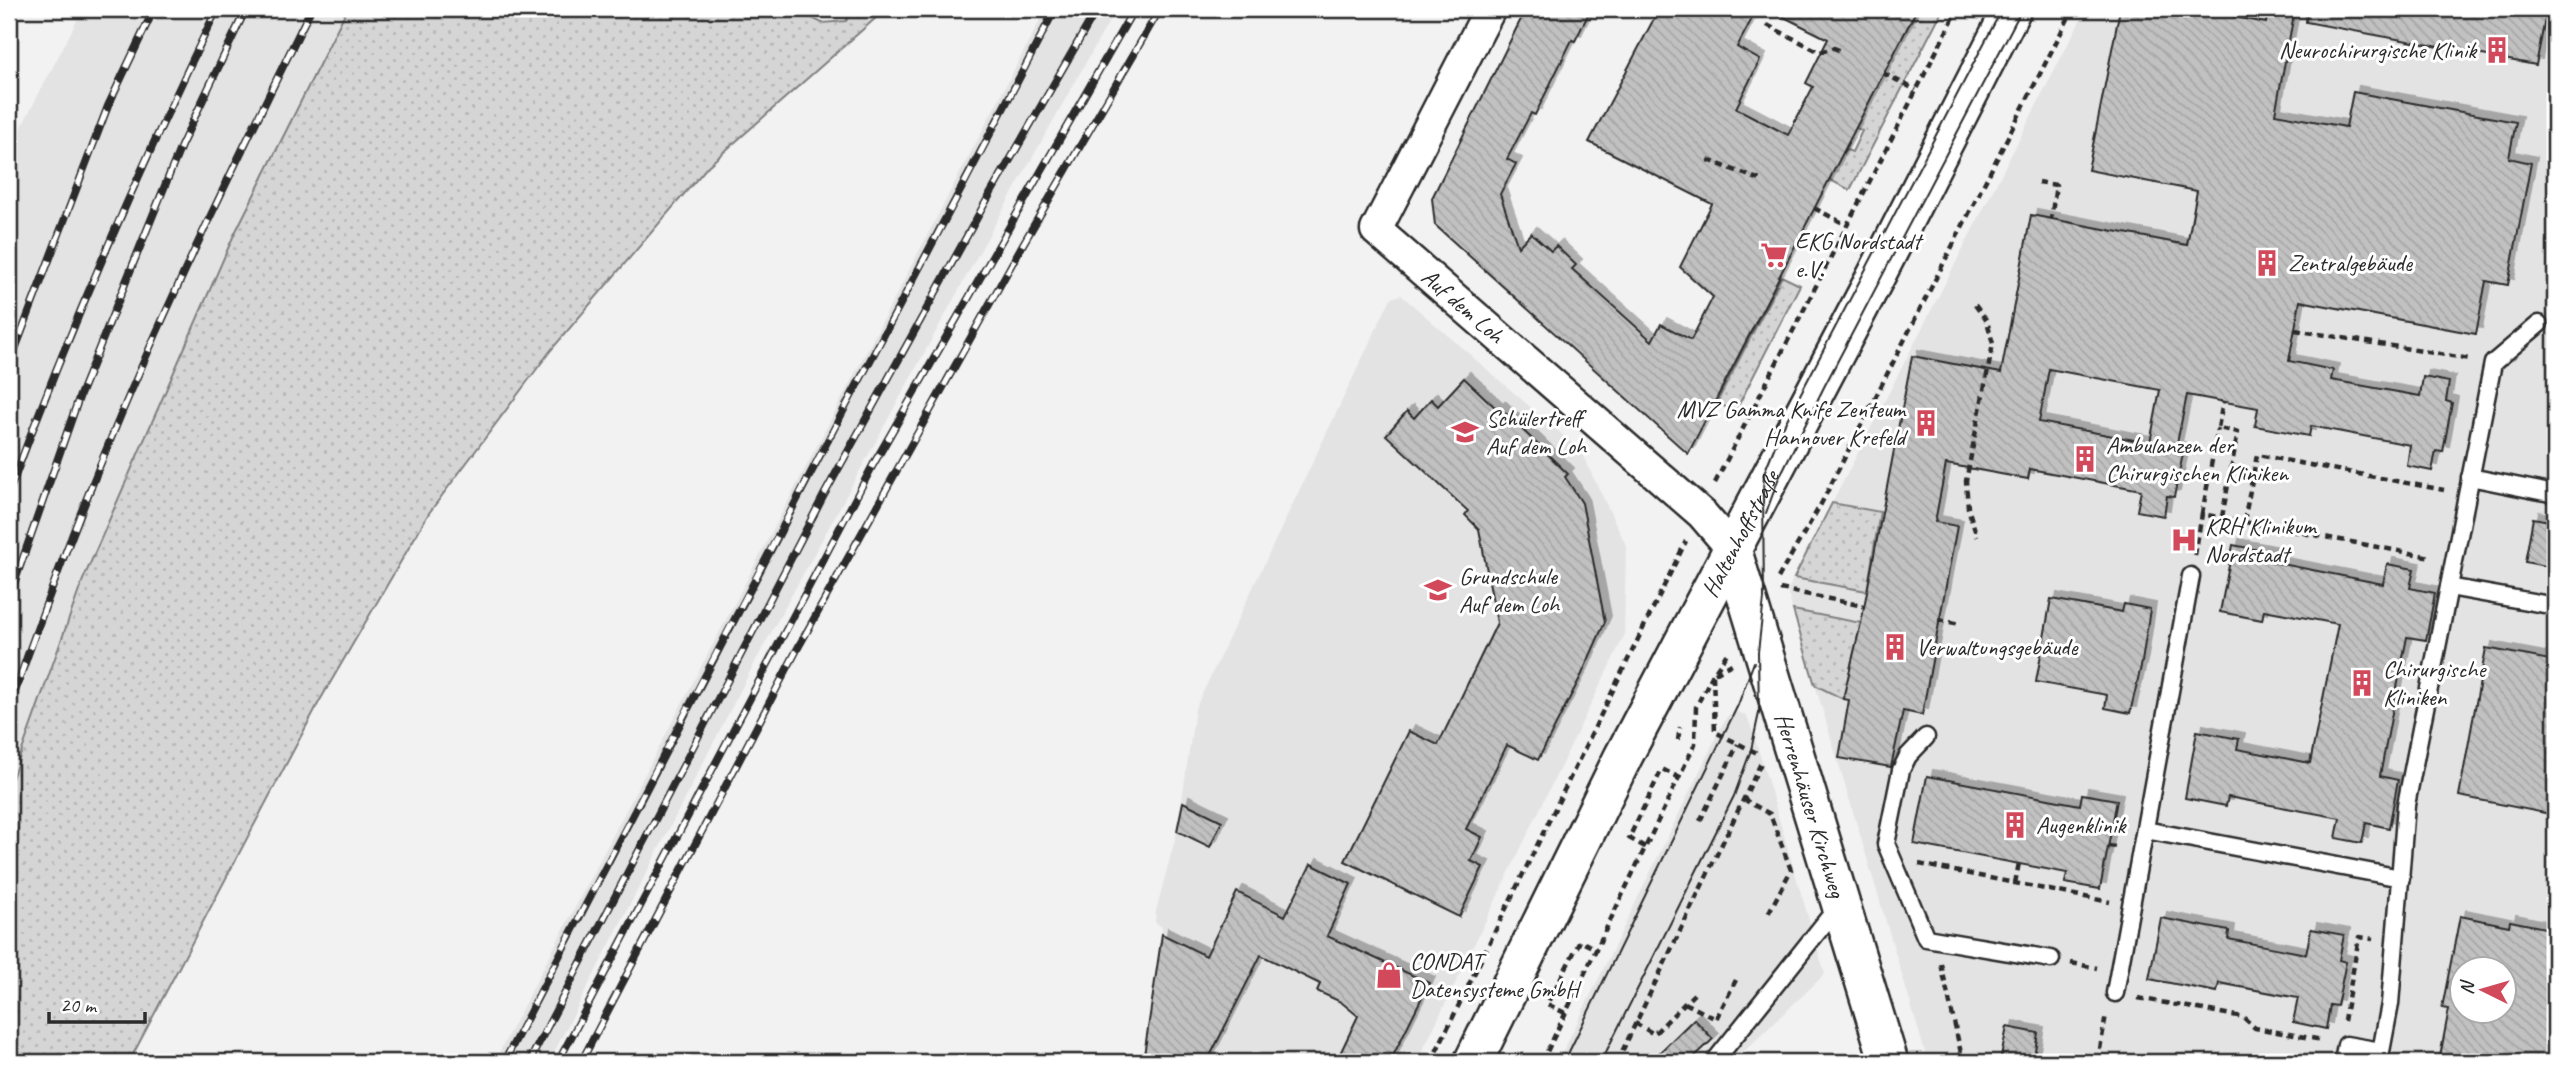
<svg xmlns="http://www.w3.org/2000/svg" width="2564" height="1071" font-family="Caveat,sans-serif">
<defs>
<pattern id="grass-dots" width="8" height="8" patternUnits="userSpaceOnUse" patternTransform="scale(1.75)"><rect width="8" height="8" fill="#d5d5d5"/><path d="M2 2h.1M6 6h.1" fill="none" stroke="#b7b7b7" stroke-width="1.8" stroke-linecap="round"/></pattern>
<pattern id="building-back-hatch" width="6" height="6" patternUnits="userSpaceOnUse" patternTransform="scale(1.75)"><rect width="6" height="6" fill="#c1c1c1"/><path d="M-1 5l2 2M0 0l6 6M5-1l2 2" fill="none" stroke="#a6a6a6"/></pattern>
<filter id="shadow"><feDropShadow dx="6" dy="-6" stdDeviation="0" flood-color="#0004"/></filter>
</defs>
<rect width="100%" height="100%" fill="#f2f2f2"/>
<filter id="ink" filterUnits="userSpaceOnUse"><feTurbulence type="fractalNoise" baseFrequency=".0143" numOctaves="2"/><feDisplacementMap in="SourceGraphic" scale="14" xChannelSelector="R" yChannelSelector="G"/><feConvolveMatrix kernelMatrix="1 2 1 2 8 2 1 2 1" color-interpolation-filters="sRGB"/></filter>
<g filter="url(#ink)">
<g fill="#e3e3e3" fill-rule="evenodd">
<path d="M 83,9 L 347,9 L 233,237 L 83,582 L 9,787 L 9,151 Z"/>
<path d="M 1046,9 L 1116,9 L 985,242 L 755,662 L 549,1062 L 494,1062 Z"/>
<path d="M 2086,9 L 2555,9 L 2555,1062 L 1928,1062 L 1787,591 ZM 2462,970 L 2504,970 L 2504,1012 L 2462,1012 Z"/>
<path d="M 1401,295 L 1580,450 L 1626,545 L 1624,636 L 1417,1062 L 1143,1062 L 1162,934 L 1162,927 L 1155,922 L 1156,911 L 1178,828 L 1195,709 L 1391,298 Z"/>
<path d="M 1738,712 L 1745,715 L 1749,721 L 1761,758 L 1825,974 L 1733,1062 L 1558,1062 L 1722,725 L 1728,715 Z"/>
</g>
<g fill="url(#grass-dots)" stroke="#808080" stroke-width="2">
<path d="M 347,9 L 794,9 L 822,23 L 846,21 L 852,9 L 886,9 L 708,166 L 551,350 L 429,513 L 319,702 L 129,1062 L 9,1062 L 9,787 L 82,582 L 233,237 Z"/>
<path d="M 1917,9 L 1943,9 L 1850,190 L 1828,179 L 1844,149 L 1852,152 L 1862,131 L 1855,127 Z"/>
<path d="M 1781,276 L 1800,285 L 1735,412 L 1716,402 Z"/>
<path d="M 1832,503 L 1880,512 L 1867,591 L 1794,578 Z"/>
<path d="M 1793,610 L 1861,623 L 1843,699 L 1815,685 Z"/>
</g>
<g fill="url(#building-back-hatch)" stroke="#2b2b2b" stroke-width="2" fill-rule="evenodd" filter="url(#shadow)">
<path d="M 1526,9 L 1591,9 L 1575,41 L 1572,40 L 1535,115 L 1531,113 L 1507,159 L 1516,164 L 1500,194 L 1518,247 L 1531,233 L 1551,251 L 1556,246 L 1576,265 L 1572,269 L 1652,341 L 1661,324 L 1691,340 L 1713,297 L 1680,267 L 1712,204 L 1589,142 L 1659,9 L 1757,9 L 1737,47 L 1760,60 L 1736,108 L 1788,135 L 1813,87 L 1806,83 L 1828,39 L 1768,9 L 1917,9 L 1688,454 L 1435,225 L 1432,198 Z"/>
<path d="M 2120,9 L 2194,9 L 2266,23 L 2268,9 L 2295,9 L 2275,114 L 2346,127 L 2353,92 L 2516,122 L 2509,158 L 2531,163 L 2508,285 L 2486,281 L 2476,334 L 2300,301 L 2289,361 L 2333,370 L 2331,380 L 2420,396 L 2423,377 L 2449,382 L 2446,401 L 2452,403 L 2443,452 L 2436,451 L 2432,471 L 2407,466 L 2410,445 L 2311,426 L 2309,436 L 2255,426 L 2258,408 L 2187,395 L 2176,448 L 2184,449 L 2174,497 L 2167,496 L 2164,516 L 2137,511 L 2141,490 L 2030,469 L 2028,479 L 1946,464 L 1935,522 L 1957,526 L 1922,715 L 1903,711 L 1891,767 L 1839,758 L 1849,700 L 1843,699 L 1861,623 L 1912,356 L 2001,373 L 2031,215 L 2187,245 L 2197,191 L 2088,170 ZM 2049,369 L 2160,390 L 2150,443 L 2039,422 Z"/>
<path d="M 2307,9 L 2547,9 L 2536,65 L 2306,22 Z"/>
<path d="M 1464,378 L 1497,409 L 1499,407 L 1568,474 L 1565,477 L 1582,503 L 1605,622 L 1582,674 L 1538,760 L 1507,745 L 1466,829 L 1482,837 L 1471,861 L 1483,867 L 1459,917 L 1345,861 L 1409,731 L 1438,745 L 1497,623 L 1479,529 L 1465,515 L 1468,511 L 1386,435 L 1407,411 L 1414,418 L 1431,399 L 1438,406 Z"/>
<path d="M 2533,518 L 2555,522 L 2555,568 L 2525,562 Z"/>
<path d="M 2233,545 L 2274,553 L 2272,562 L 2383,584 L 2387,564 L 2414,569 L 2410,588 L 2435,593 L 2426,640 L 2407,637 L 2391,718 L 2380,776 L 2398,780 L 2389,828 L 2366,823 L 2362,843 L 2336,838 L 2340,818 L 2228,797 L 2226,806 L 2185,798 L 2197,731 L 2239,739 L 2237,749 L 2310,763 L 2338,624 L 2264,610 L 2262,620 L 2220,612 Z"/>
<path d="M 2051,599 L 2122,612 L 2124,604 L 2150,609 L 2142,662 L 2130,713 L 2105,708 L 2107,695 L 2036,682 Z"/>
<path d="M 2486,648 L 2555,661 L 2555,815 L 2459,796 Z"/>
<path d="M 1927,776 L 2080,805 L 2082,794 L 2117,800 L 2100,889 L 2065,883 L 2067,873 L 1914,844 Z"/>
<path d="M 1183,802 L 1222,821 L 1210,847 L 1177,831 Z"/>
<path d="M 1311,864 L 1351,884 L 1327,936 L 1429,983 L 1390,1062 L 1336,1062 L 1358,1016 L 1341,1002 L 1317,991 L 1320,984 L 1261,955 L 1207,1062 L 1143,1062 L 1162,934 L 1206,956 L 1237,892 L 1285,916 Z"/>
<path d="M 2460,916 L 2509,926 L 2510,921 L 2555,930 L 2555,1062 L 2439,1062 L 2449,1009 L 2442,1008 ZM 2462,970 L 2504,970 L 2504,1012 L 2462,1012 Z"/>
<path d="M 2161,918 L 2229,931 L 2228,939 L 2306,954 L 2311,929 L 2344,935 L 2339,960 L 2346,962 L 2337,1006 L 2330,1005 L 2326,1029 L 2293,1022 L 2298,998 L 2219,983 L 2217,992 L 2149,979 Z"/>
<path d="M 1694,1019 L 1713,1039 L 1689,1062 L 1650,1062 Z"/>
<path d="M 2007,1027 L 2038,1033 L 2033,1062 L 2000,1062 Z"/>
</g>
<g fill="none" stroke-linecap="round" stroke-linejoin="round">
<defs>
<g id="service">
<path d="M 2470,477 L 2555,494"/>
<path d="M 2449,587 L 2555,606"/>
<path d="M 1926,737 L 1908,756 L 1901,770 L 1886,844 L 1926,938 L 2051,959"/>
<path d="M 2145,830 L 2401,878"/>
<path d="M 2115,993 L 2191,576"/>
<path d="M 1714,1062 L 1839,905"/>
<path d="M 2343,1062 L 2346,1045 L 2381,1051"/>
<path d="M 2379,1062 L 2390,1004 L 2406,805 L 2493,363 L 2539,324"/>
</g>
<g id="minor">
<path id="s1" d="M 1490,9 L 1376,230 L 1702,514 L 1732,549"/>
</g>
<g id="tertiary">
<path id="s2" d="M 1732,549 L 1889,1062"/>
<path id="s3" d="M 1473,1062 L 1623,757 L 1877,274 L 2012,9"/>
</g>
</defs>
<use href="#service" stroke="#2b2b2b" stroke-width="21"/>
<use href="#minor" stroke="#2b2b2b" stroke-width="35"/>
<use href="#tertiary" stroke="#2b2b2b" stroke-width="42"/>
<g stroke="#2b2b2b" stroke-width="4.5" stroke-dasharray="7 5" stroke-linecap="butt">
<path d="M 1767,25 L 1820,52 L 1834,48 L 1839,50"/>
<path d="M 1883,73 L 1916,90"/>
<path d="M 1708,160 L 1763,181"/>
<path d="M 2038,182 L 2056,185 L 2051,219"/>
<path d="M 1814,208 L 1847,225"/>
<path d="M 1975,305 L 1987,321 L 1993,344 L 1966,481 L 1968,508 L 1977,537"/>
<path d="M 2295,330 L 2470,359"/>
<path d="M 1715,483 L 1958,9"/>
<path d="M 2202,514 L 2218,428"/>
<path d="M 2222,517 L 2238,432 L 2218,428 L 2223,402"/>
<path d="M 2244,521 L 2257,455 L 2444,490"/>
<path d="M 2195,555 L 2202,514 L 2431,557"/>
<path d="M 1778,578 L 1821,504 L 2073,9"/>
<path d="M 1780,589 L 1864,606"/>
<path d="M 1938,620 L 1961,624"/>
<path d="M 1715,673 L 1732,664"/>
<path d="M 1713,675 L 1715,732 L 1759,754"/>
<path d="M 1678,740 L 1680,727"/>
<path d="M 1743,799 L 1770,814 L 1791,870 L 1767,916"/>
<path d="M 1700,821 L 1738,744"/>
<path d="M 2108,846 L 2116,847"/>
<path d="M 1645,847 L 1629,838 L 1662,769 L 1678,777"/>
<path d="M 1919,864 L 2110,902"/>
<path d="M 2015,883 L 2019,863"/>
<path d="M 2071,963 L 2097,968"/>
<path d="M 1941,964 L 1963,1062"/>
<path d="M 2138,998 L 2243,1017 L 2255,1028 L 2322,1040"/>
<path d="M 1685,1003 L 1716,1019 L 1736,980"/>
<path d="M 1565,1013 L 1547,1004 L 1580,941 L 1596,949"/>
<path d="M 2344,1021 L 2359,937 L 2373,939"/>
<path d="M 1635,1023 L 1654,1034 L 1694,994"/>
<path d="M 2100,1049 L 2106,1015"/>
<path d="M 1431,1062 L 1686,541"/>
<path d="M 1542,1062 L 1695,744 L 1696,707 L 1713,674 L 1728,652"/>
<path d="M 1617,1062 L 1761,763"/>
</g>
<use href="#service" stroke="#fff" stroke-width="16"/>
<use href="#minor" stroke="#fff" stroke-width="30"/>
<use href="#tertiary" stroke="#fff" stroke-width="37"/>
<g stroke="#2b2b2b" stroke-width="2">
<path d="M 1766,513 L 1778,480 L 1824,387 L 2022,9"/>
<path d="M 1564,1062 L 1738,705 L 1754,662"/>
<path d="M 1601,1062 L 1734,796 L 1751,750 L 1759,713 L 1758,652 L 1764,599 L 1763,492 L 1764,473 L 1781,431 L 2002,9"/>
</g>
<defs>
<g id="rail">
<path d="M 9,365 L 108,106 L 154,9"/>
<path d="M 9,492 C 70,328 140,167 217,9"/>
<path d="M 9,598 L 80,395 L 181,146 L 246,9"/>
<path d="M 9,709 C 43,609 81,509 122,412 C 180,275 246,142 311,9"/>
<path d="M 504,1062 C 615,848 726,634 838,421 C 911,284 984,147 1055,9"/>
<path d="M 529,1062 L 824,495 L 984,205 L 1097,9"/>
<path d="M 558,1062 L 873,465 L 1134,9"/>
<path d="M 581,1062 L 800,644 L 1023,244 L 1160,9"/>
</g>
</defs>
<use href="#rail" stroke="#2b2b2b" stroke-width="8"/>
<use href="#rail" stroke="#fff" stroke-width="5" stroke-dasharray="16" stroke-linecap="butt"/>
</g>
</g>
<defs>
<symbol id="building-bare" viewBox="-9 -9 18 18"><path d="M-4-6H4V6H1V3H-1V6H-4ZM-2.5-4.3h1.7v1.8h-1.7ZM.8-4.3h1.7v1.8H.8ZM-2.5-1h1.7V.8h-1.7ZM.8-1h1.7V.8H.8Z" fill="#d1495b" stroke="#fff" stroke-width="2.5" paint-order="stroke"/></symbol>
<symbol id="supermarket-bare" viewBox="-9 -9 18 18"><path d="M-6-5.5h2.5l.6 2H6L4.5 2H-2.5L-4.4-4H-6ZM-1.5 3.2a1.3 1.3 0 1 0 .1 0ZM3 3.2a1.3 1.3 0 1 0 .1 0Z" fill="#d1495b" stroke="#fff" stroke-width="2.5" paint-order="stroke"/></symbol>
<symbol id="school-bare" viewBox="-9 -9 18 18"><path d="M0-5L7-2L0 1L-7-2ZM-4 1L0 2.5L4 1V4Q0 6-4 4Z" fill="#d1495b" stroke="#fff" stroke-width="2.5" paint-order="stroke"/></symbol>
<symbol id="hospital-bare" viewBox="-9 -9 18 18"><path d="M-5-5h3v3.5h4V-5h3V5h-3V1.5h-4V5h-3Z" fill="#d1495b" stroke="#fff" stroke-width="2.5" paint-order="stroke"/></symbol>
<symbol id="shop-bare" viewBox="-9 -9 18 18"><path d="M-5-2.5h2.3a2.7 3.5 0 0 1 5.4 0H5L5.5 6h-11ZM-1.5-2.5h3a1.5 2.3 0 0 0-3 0Z" fill="#d1495b" stroke="#fff" stroke-width="2.5" paint-order="stroke"/></symbol>
</defs>
<g fill-rule="evenodd">
<use href="#building-bare" x="2478" y="31" width="38" height="38"/>
<use href="#supermarket-bare" x="1755" y="236" width="38" height="38"/>
<use href="#building-bare" x="2248" y="244" width="38" height="38"/>
<use href="#building-bare" x="1907" y="404" width="38" height="38"/>
<use href="#school-bare" x="1446" y="413" width="38" height="38"/>
<use href="#building-bare" x="2066" y="440" width="38" height="38"/>
<use href="#hospital-bare" x="2165" y="521" width="38" height="38"/>
<use href="#school-bare" x="1419" y="571" width="38" height="38"/>
<use href="#building-bare" x="1876" y="628" width="38" height="38"/>
<use href="#building-bare" x="2343" y="664" width="38" height="38"/>
<use href="#building-bare" x="1996" y="806" width="38" height="38"/>
<use href="#shop-bare" x="1370" y="956" width="38" height="38"/>
</g>
<g text-anchor="middle" stroke-width="6" stroke-linejoin="round" paint-order="stroke">
<g font-size="24" fill="#2b2b2b" stroke="#fff" text-anchor="start">
<text x="2476" y="58" text-anchor="end">Neurochirurgische Klinik</text>
<text x="1795" y="249">EKG Nordstadt<tspan x="1795" dy="28">e.V.</tspan></text>
<text x="2288" y="271">Zentralgebäude</text>
<text x="1905" y="417" text-anchor="end">MVZ Gamma Knife Zenteum<tspan x="1905" dy="28">Hannover Krefeld</tspan></text>
<text x="1486" y="426">Schülertreff<tspan x="1486" dy="28">Auf dem Loh</tspan></text>
<text x="2106" y="453">Ambulanzen der<tspan x="2106" dy="28">Chirurgischen Kliniken</tspan></text>
<text x="2205" y="534">KRH Klinikum<tspan x="2205" dy="28">Nordstadt</tspan></text>
<text x="1459" y="584">Grundschule<tspan x="1459" dy="28">Auf dem Loh</tspan></text>
<text x="1916" y="655">Verwaltungsgebäude</text>
<text x="2383" y="677">Chirurgische<tspan x="2383" dy="28">Kliniken</tspan></text>
<text x="2036" y="833">Augenklinik</text>
<text x="1410" y="969">CONDAT<tspan x="1410" dy="28">Datensysteme GmbH</tspan></text>
</g>
<g font-size="24" fill="#2b2b2b" stroke="#fff">
<text dy="8" stroke="none"><textPath href="#s1" startOffset="364">Auf dem Loh</textPath></text>
<text dy="8" stroke="none"><textPath href="#s3" startOffset="592">Haltenhoffstraße</textPath></text>
<text dy="8" stroke="none"><textPath href="#s2" startOffset="268">Herrenhäuser Kirchweg</textPath></text>
</g>
</g>
<rect width="2564" height="1071" fill="none" stroke="#fff" stroke-width="35"/>
<rect x="18" y="18" width="2529" height="1036" fill="none" stroke="#2b2b2b" stroke-width="2.5" filter="url(#ink)"/>
<g transform="translate(2483 990) rotate(275)"><circle r="33" fill="#ffffff" stroke="#aaaaaa" stroke-width="2"/>
<path d="M0-5L12 26L0 18L-12 26Z" fill="#d1495b"/>
<text y="-10" font-size="19" font-weight="bold" text-anchor="middle" fill="#2b2b2b">N</text>
</g>
<path d="M49 1012v10h96v-10" fill="none" stroke="#2b2b2b" stroke-width="3.5"/>
<text x="60" y="1012" font-size="21" fill="#2b2b2b" stroke="#ffffff" stroke-width="5" paint-order="stroke">20 m</text>
</svg>
